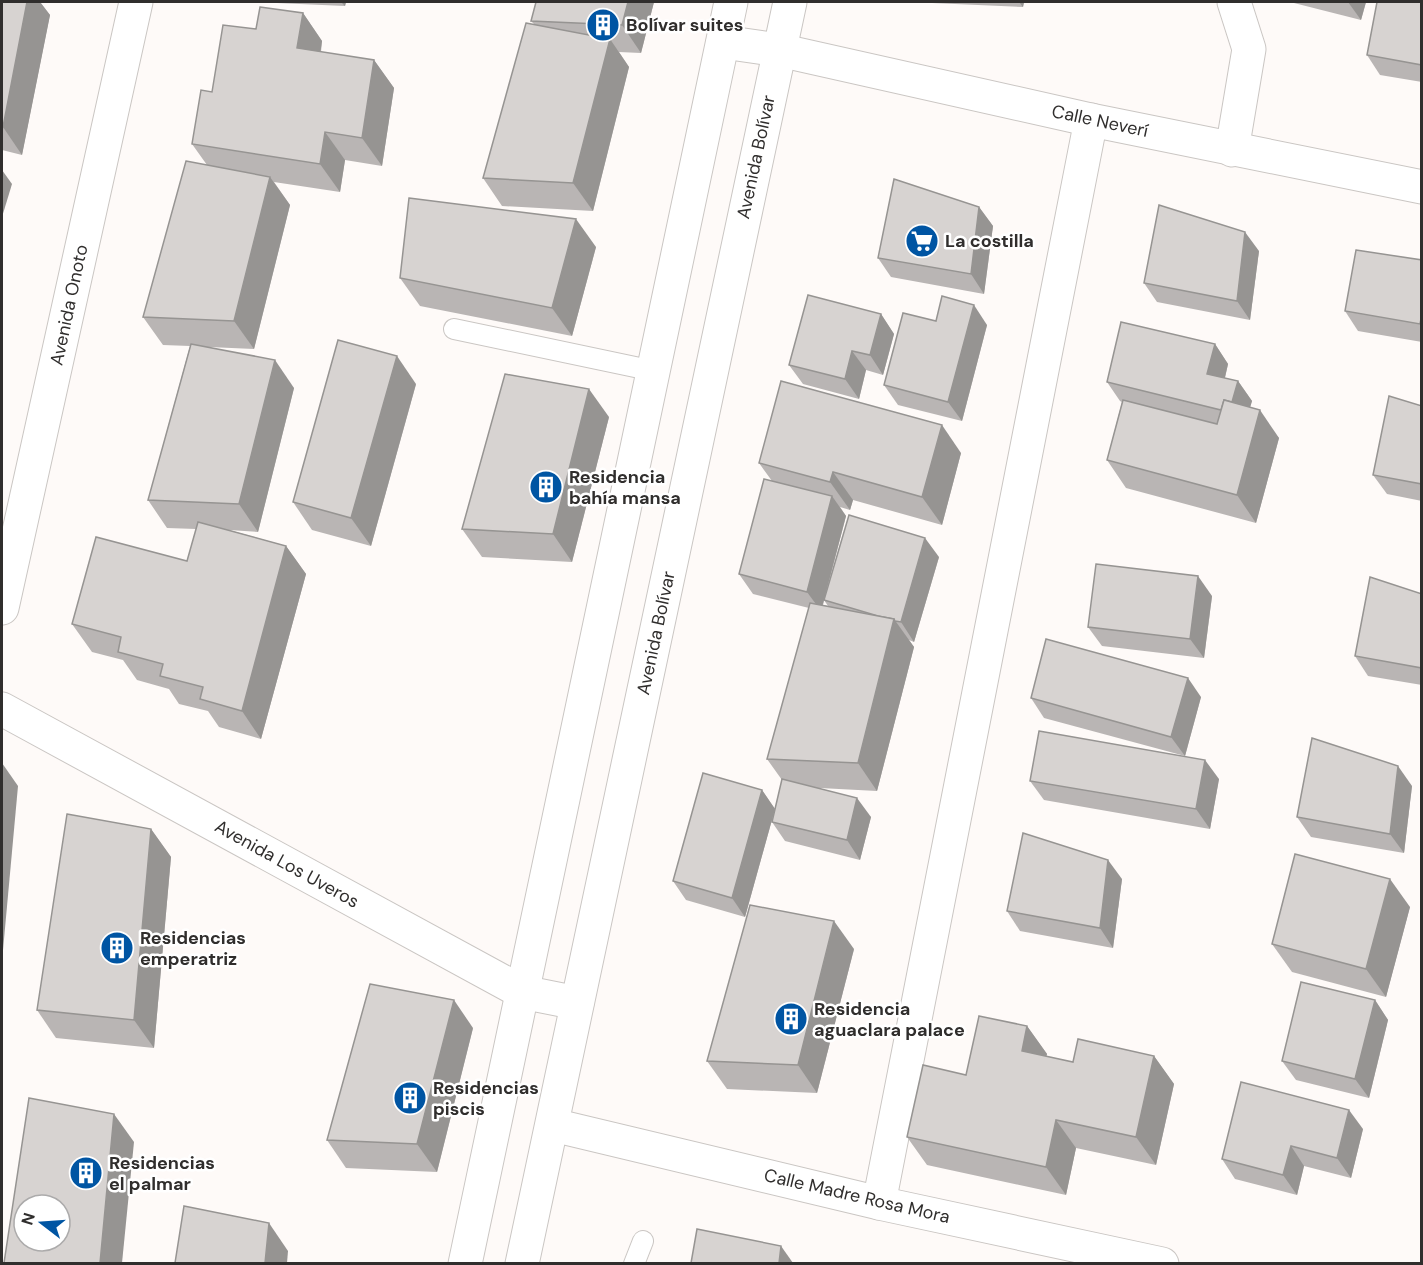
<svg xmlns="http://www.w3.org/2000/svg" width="1423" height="1265" font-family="'DM Sans',sans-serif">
<rect width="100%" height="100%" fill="#fefaf8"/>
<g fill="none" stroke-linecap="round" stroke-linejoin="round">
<defs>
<g id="lane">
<path d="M 454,329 L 654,371"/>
<path d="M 634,1264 L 643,1241"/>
</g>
<g id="street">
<path d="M 723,42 L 779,50 L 1091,120 L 1422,187"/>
<path d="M 1232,150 L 1249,49 L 1234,2"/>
<path d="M 2,608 L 136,2"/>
<path d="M 2,709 L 522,992 L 577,1003"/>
<path d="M 553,1125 L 879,1203 L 1162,1264"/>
<path d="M 879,1203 L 1091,120"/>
<path d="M 465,1264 L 731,2"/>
<path d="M 522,1264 L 790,2"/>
</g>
</defs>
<use href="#lane" stroke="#cac6c3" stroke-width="22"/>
<use href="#street" stroke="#cac6c3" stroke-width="35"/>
<use href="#lane" stroke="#fff" stroke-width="20"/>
<use href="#street" stroke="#fff" stroke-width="33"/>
</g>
<g fill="#b9b5b4">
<path d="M 2,2 L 40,2 L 50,15 L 22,155 L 2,150 Z"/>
<path d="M 253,2 L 346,2 L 345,6 L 254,2 Z"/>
<path d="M 536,2 L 654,2 L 641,53 L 619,52 L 629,67 L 593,211 L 502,206 L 483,178 L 534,24 L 531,21 Z"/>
<path d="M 931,2 L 1024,2 L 1023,7 L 932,3 Z"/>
<path d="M 1290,2 L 1366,2 L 1361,20 Z"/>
<path d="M 1422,2 L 1422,82 L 1380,75 L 1367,55 Z"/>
<path d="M 303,13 L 322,41 L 321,52 L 374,60 L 394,88 L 382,166 L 345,160 L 340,192 L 274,182 L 290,205 L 254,349 L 209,347 L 294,388 L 258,532 L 229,530 L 286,546 L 306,574 L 261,739 L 219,727 L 208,711 L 179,704 L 169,689 L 137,680 L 123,660 L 92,652 L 72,624 L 187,561 L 196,529 L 167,528 L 148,500 L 190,346 L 163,345 L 143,317 L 207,165 L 192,144 L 212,92 L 256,29 Z"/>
<path d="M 979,207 L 993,226 L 984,294 L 891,277 L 878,258 Z"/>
<path d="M 596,247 L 572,336 L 420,306 L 400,278 Z"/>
<path d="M 1259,251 L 1250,320 L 1157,302 L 1144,283 Z"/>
<path d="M 1422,260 L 1422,342 L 1358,331 L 1345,311 Z"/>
<path d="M 881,314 L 894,334 L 883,375 L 866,370 L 859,399 L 803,384 L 789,365 Z"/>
<path d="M 936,321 L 987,325 L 962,421 L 898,405 L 884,385 Z"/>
<path d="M 1215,344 L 1228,364 L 1225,378 L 1238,381 L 1252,401 L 1250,407 L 1279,438 L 1256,523 L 1126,488 L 1107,460 L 1122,402 L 1120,401 L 1107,382 Z"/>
<path d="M 416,384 L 371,546 L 312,530 L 293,502 Z"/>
<path d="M 1422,406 L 1422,501 L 1387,494 L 1373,475 Z"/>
<path d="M 609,417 L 572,562 L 482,557 L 462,529 Z"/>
<path d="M 961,453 L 942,525 L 853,500 L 850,510 L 840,507 L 846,516 L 823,605 L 828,606 L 824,600 L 939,557 L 914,642 L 909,640 L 914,647 L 877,791 L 820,788 L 871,817 L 860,860 L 785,841 L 772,822 L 773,816 L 745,917 L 686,900 L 673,881 L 762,790 L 775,809 L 782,780 L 767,759 L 809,608 L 753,594 L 739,574 L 772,481 L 759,463 Z"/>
<path d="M 1422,594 L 1422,685 L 1368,676 L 1355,656 Z"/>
<path d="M 1212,596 L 1204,658 L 1102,646 L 1088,627 Z"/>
<path d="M 1201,697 L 1185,756 L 1044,718 L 1031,698 Z"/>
<path d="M 1219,779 L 1210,829 L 1044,800 L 1030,781 Z"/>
<path d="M 1412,786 L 1404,853 L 1311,837 L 1297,817 Z"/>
<path d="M 151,829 L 171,857 L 154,1048 L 56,1038 L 37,1010 Z"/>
<path d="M 1122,879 L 1113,948 L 1020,931 L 1007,911 Z"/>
<path d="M 1410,907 L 1386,997 L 1292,972 L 1272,944 Z"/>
<path d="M 854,949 L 817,1093 L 727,1089 L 707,1061 Z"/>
<path d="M 1375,1000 L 1388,1020 L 1369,1098 L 1296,1080 L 1282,1061 Z"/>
<path d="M 1027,1026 L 1047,1054 L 1046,1056 L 1073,1062 L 1154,1056 L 1174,1084 L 1156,1165 L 1076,1148 L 1066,1195 L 927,1165 L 907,1137 L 966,1075 Z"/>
<path d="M 473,1028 L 437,1172 L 346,1168 L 327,1140 Z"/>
<path d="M 1363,1129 L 1351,1178 L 1304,1166 L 1297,1195 L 1235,1179 L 1222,1159 Z"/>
</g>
<g fill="#969492">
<path d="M 27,2 L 40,2 L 50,15 L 22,155 L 3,127 Z"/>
<path d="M 341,2 L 346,2 L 345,6 Z"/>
<path d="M 628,2 L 654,2 L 641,53 L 622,25 Z"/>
<path d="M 1019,2 L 1024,2 L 1023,7 Z"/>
<path d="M 1348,2 L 1366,2 L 1361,20 Z"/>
<path d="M 303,13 L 322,41 L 317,76 L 297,48 Z"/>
<path d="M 610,39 L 629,67 L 593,211 L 573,183 Z"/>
<path d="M 374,60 L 394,88 L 382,166 L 362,138 Z"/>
<path d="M 325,132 L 345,160 L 340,192 L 320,164 Z"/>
<path d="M 2,170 L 12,184 L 2,217 Z"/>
<path d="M 270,177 L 290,205 L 254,349 L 234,321 Z"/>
<path d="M 979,207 L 993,226 L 984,294 L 971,274 Z"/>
<path d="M 576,219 L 596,247 L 572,336 L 552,308 Z"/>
<path d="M 1245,232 L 1259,251 L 1250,320 L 1237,301 Z"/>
<path d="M 974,305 L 987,325 L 962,421 L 948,402 Z"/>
<path d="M 881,314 L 894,334 L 883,375 L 870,355 Z"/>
<path d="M 1215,344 L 1228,364 L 1221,394 L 1207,374 Z"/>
<path d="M 852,351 L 866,370 L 859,399 L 845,379 Z"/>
<path d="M 397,356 L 416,384 L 371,546 L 351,518 Z"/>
<path d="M 275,360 L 294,388 L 258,532 L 239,504 Z"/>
<path d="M 1238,381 L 1252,401 L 1243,431 L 1229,412 Z"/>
<path d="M 589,389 L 609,417 L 572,562 L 553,534 Z"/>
<path d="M 1260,410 L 1279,438 L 1256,523 L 1237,495 Z"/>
<path d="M 942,425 L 961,453 L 942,525 L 922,497 Z"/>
<path d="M 833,472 L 853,500 L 850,510 L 830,482 Z"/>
<path d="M 832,496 L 846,516 L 821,611 L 807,592 Z"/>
<path d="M 925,538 L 939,557 L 914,642 L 901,622 Z"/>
<path d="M 286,546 L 306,574 L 261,739 L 242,711 Z"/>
<path d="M 1198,576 L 1212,596 L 1204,658 L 1190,639 Z"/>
<path d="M 894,619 L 914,647 L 877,791 L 858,763 Z"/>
<path d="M 1188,678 L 1201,697 L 1185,756 L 1171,737 Z"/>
<path d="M 1205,760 L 1219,779 L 1210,829 L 1196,809 Z"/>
<path d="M 2,763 L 18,786 L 2,961 Z"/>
<path d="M 1398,766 L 1412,786 L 1404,853 L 1390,834 Z"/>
<path d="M 762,790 L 775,809 L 745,917 L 732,898 Z"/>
<path d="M 857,798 L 871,817 L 860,860 L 847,840 Z"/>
<path d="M 151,829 L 171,857 L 154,1048 L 134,1020 Z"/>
<path d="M 1108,860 L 1122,879 L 1113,948 L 1100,928 Z"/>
<path d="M 1390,879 L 1410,907 L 1386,997 L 1366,969 Z"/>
<path d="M 834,921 L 854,949 L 817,1093 L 798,1065 Z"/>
<path d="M 454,1000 L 473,1028 L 437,1172 L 417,1144 Z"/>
<path d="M 1375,1000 L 1388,1020 L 1369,1098 L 1355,1079 Z"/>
<path d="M 1027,1026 L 1047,1054 L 1041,1079 L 1022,1051 Z"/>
<path d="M 1154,1056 L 1174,1084 L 1156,1165 L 1136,1137 Z"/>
<path d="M 1349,1110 L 1363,1129 L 1351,1178 L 1337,1158 Z"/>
<path d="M 114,1114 L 134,1142 L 122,1263 L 100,1263 Z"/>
<path d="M 1056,1120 L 1076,1148 L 1066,1195 L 1046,1167 Z"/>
<path d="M 1291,1146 L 1304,1166 L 1297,1195 L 1283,1175 Z"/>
<path d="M 269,1223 L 288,1251 L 287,1263 L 265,1263 Z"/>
<path d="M 781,1246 L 793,1263 L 779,1263 Z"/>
</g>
<g fill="#d7d3d1" stroke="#969492" stroke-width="1.5" fill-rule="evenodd">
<path d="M 2,2 L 27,2 L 3,127 L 2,126 Z"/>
<path d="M 536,2 L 628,2 L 622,25 L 531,21 Z"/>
<path d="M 1377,2 L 1422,2 L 1422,65 L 1367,55 Z"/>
<path d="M 260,7 L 303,13 L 297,48 L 374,60 L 362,138 L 325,132 L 320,164 L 192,144 L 201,90 L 212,92 L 223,25 L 256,29 Z"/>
<path d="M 526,23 L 610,39 L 573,183 L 483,178 Z"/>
<path d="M 186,161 L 270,177 L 234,321 L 143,317 Z"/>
<path d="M 894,179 L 979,207 L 971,274 L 878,258 Z"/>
<path d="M 409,198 L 576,219 L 552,308 L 400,278 Z"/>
<path d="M 1159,205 L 1245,232 L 1237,301 L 1144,283 Z"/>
<path d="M 1356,250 L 1422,260 L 1422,314 L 1420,324 L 1345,311 Z"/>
<path d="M 808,295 L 881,314 L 870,355 L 852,351 L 845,379 L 789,365 Z"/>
<path d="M 942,296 L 974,305 L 948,402 L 884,385 L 903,313 L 936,321 Z"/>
<path d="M 1121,322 L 1215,344 L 1207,374 L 1238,381 L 1232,402 L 1224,400 L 1221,410 L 1107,382 Z"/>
<path d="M 338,340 L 397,356 L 351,518 L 293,502 Z"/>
<path d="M 191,344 L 275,360 L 239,504 L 148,500 Z"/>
<path d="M 505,374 L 589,389 L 553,534 L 462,529 Z"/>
<path d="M 781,381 L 942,425 L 922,497 L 833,472 L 830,482 L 759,463 Z"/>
<path d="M 1389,396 L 1422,406 L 1422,484 L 1373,475 Z"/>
<path d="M 1123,400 L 1217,424 L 1224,400 L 1260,410 L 1237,495 L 1107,460 Z"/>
<path d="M 764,479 L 832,496 L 807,592 L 739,574 Z"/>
<path d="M 849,515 L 925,538 L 901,622 L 895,621 L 894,619 L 878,616 L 824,600 Z"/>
<path d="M 198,522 L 286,546 L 242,711 L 200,699 L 203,687 L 160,676 L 163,664 L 118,652 L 121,637 L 72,624 L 96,537 L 187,561 Z"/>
<path d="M 1096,564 L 1198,576 L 1190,639 L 1088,627 Z"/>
<path d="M 1370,577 L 1422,594 L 1422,668 L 1355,656 Z"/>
<path d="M 810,603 L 894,619 L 858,763 L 767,759 Z"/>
<path d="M 1046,639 L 1188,678 L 1171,737 L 1031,698 Z"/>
<path d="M 1039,731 L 1205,760 L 1196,809 L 1030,781 Z"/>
<path d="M 1312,738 L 1398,766 L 1390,834 L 1297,817 Z"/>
<path d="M 703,773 L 762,790 L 732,898 L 673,881 Z"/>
<path d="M 782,779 L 857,798 L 847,840 L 772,822 Z"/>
<path d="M 67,814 L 151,829 L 134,1020 L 37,1010 Z"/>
<path d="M 1023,833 L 1108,860 L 1100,928 L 1007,911 Z"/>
<path d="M 1295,854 L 1390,879 L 1366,969 L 1272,944 Z"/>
<path d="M 750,905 L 834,921 L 798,1065 L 707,1061 Z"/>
<path d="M 1301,982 L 1375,1000 L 1355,1079 L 1282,1061 Z"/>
<path d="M 370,984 L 454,1000 L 417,1144 L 327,1140 Z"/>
<path d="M 979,1016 L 1027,1026 L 1022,1051 L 1073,1062 L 1078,1039 L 1154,1056 L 1136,1137 L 1056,1120 L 1046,1167 L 907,1137 L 923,1065 L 966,1075 Z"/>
<path d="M 1241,1082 L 1349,1110 L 1337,1158 L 1291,1146 L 1283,1175 L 1222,1159 Z"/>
<path d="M 29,1098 L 114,1114 L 100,1263 L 4,1263 ZM 24,1205 L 60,1205 L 60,1241 L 24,1241 Z"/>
<path d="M 184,1206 L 269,1223 L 265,1263 L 175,1263 Z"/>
<path d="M 697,1229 L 781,1246 L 779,1263 L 691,1263 Z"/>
</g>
<defs>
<symbol id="building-disc" viewBox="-11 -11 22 22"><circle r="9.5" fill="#0055a3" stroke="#fff"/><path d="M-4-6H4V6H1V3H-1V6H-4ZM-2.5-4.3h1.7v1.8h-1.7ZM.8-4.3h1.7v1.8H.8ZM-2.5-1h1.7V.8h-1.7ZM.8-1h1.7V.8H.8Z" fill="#fff"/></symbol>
<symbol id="supermarket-disc" viewBox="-11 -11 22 22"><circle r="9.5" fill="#0055a3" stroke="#fff"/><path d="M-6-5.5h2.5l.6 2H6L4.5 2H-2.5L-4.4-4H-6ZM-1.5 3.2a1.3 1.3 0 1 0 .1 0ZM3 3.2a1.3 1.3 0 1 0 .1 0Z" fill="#fff"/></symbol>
</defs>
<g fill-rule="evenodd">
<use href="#building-disc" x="584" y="6" width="38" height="38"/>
<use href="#supermarket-disc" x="903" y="222" width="38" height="38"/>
<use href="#building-disc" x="527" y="468" width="38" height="38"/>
<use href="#building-disc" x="98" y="929" width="38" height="38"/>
<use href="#building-disc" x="772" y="1000" width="38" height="38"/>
<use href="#building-disc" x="391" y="1079" width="38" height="38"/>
<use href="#building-disc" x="67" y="1154" width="38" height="38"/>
</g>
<g text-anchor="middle" stroke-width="5" stroke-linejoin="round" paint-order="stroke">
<g font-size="18" font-weight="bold" fill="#302e2d" stroke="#fff" text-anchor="start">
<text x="626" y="31">Bolívar suites</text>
<text x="945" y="247">La costilla</text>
<text x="569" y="483">Residencia<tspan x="569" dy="21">bahía mansa</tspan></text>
<text x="140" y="944">Residencias<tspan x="140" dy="21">emperatriz</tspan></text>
<text x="814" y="1015">Residencia<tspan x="814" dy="21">aguaclara palace</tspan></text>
<text x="433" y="1094">Residencias<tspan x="433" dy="21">piscis</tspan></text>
<text x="109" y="1169">Residencias<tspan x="109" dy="21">el palmar</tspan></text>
</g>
<g font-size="18" fill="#302e2d" stroke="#fff">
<text transform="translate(1100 121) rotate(12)" y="6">Calle Neverí</text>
<text transform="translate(756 157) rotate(-78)" y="6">Avenida Bolívar</text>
<text transform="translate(69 305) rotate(-78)" y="6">Avenida Onoto</text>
<text transform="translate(656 633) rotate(-78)" y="6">Avenida Bolívar</text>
<text transform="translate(287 864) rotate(29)" y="6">Avenida Los Uveros</text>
<text transform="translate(857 1196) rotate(13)" y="6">Calle Madre Rosa Mora</text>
</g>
</g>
<rect width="1423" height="1265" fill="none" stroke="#302e2d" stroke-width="6"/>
<g transform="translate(42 1223) rotate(287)"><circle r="28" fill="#ffffff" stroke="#acabab" stroke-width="1.5"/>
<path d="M0-4.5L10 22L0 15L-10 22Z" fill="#0055a3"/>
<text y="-9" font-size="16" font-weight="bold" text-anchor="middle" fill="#302e2d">N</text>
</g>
</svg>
